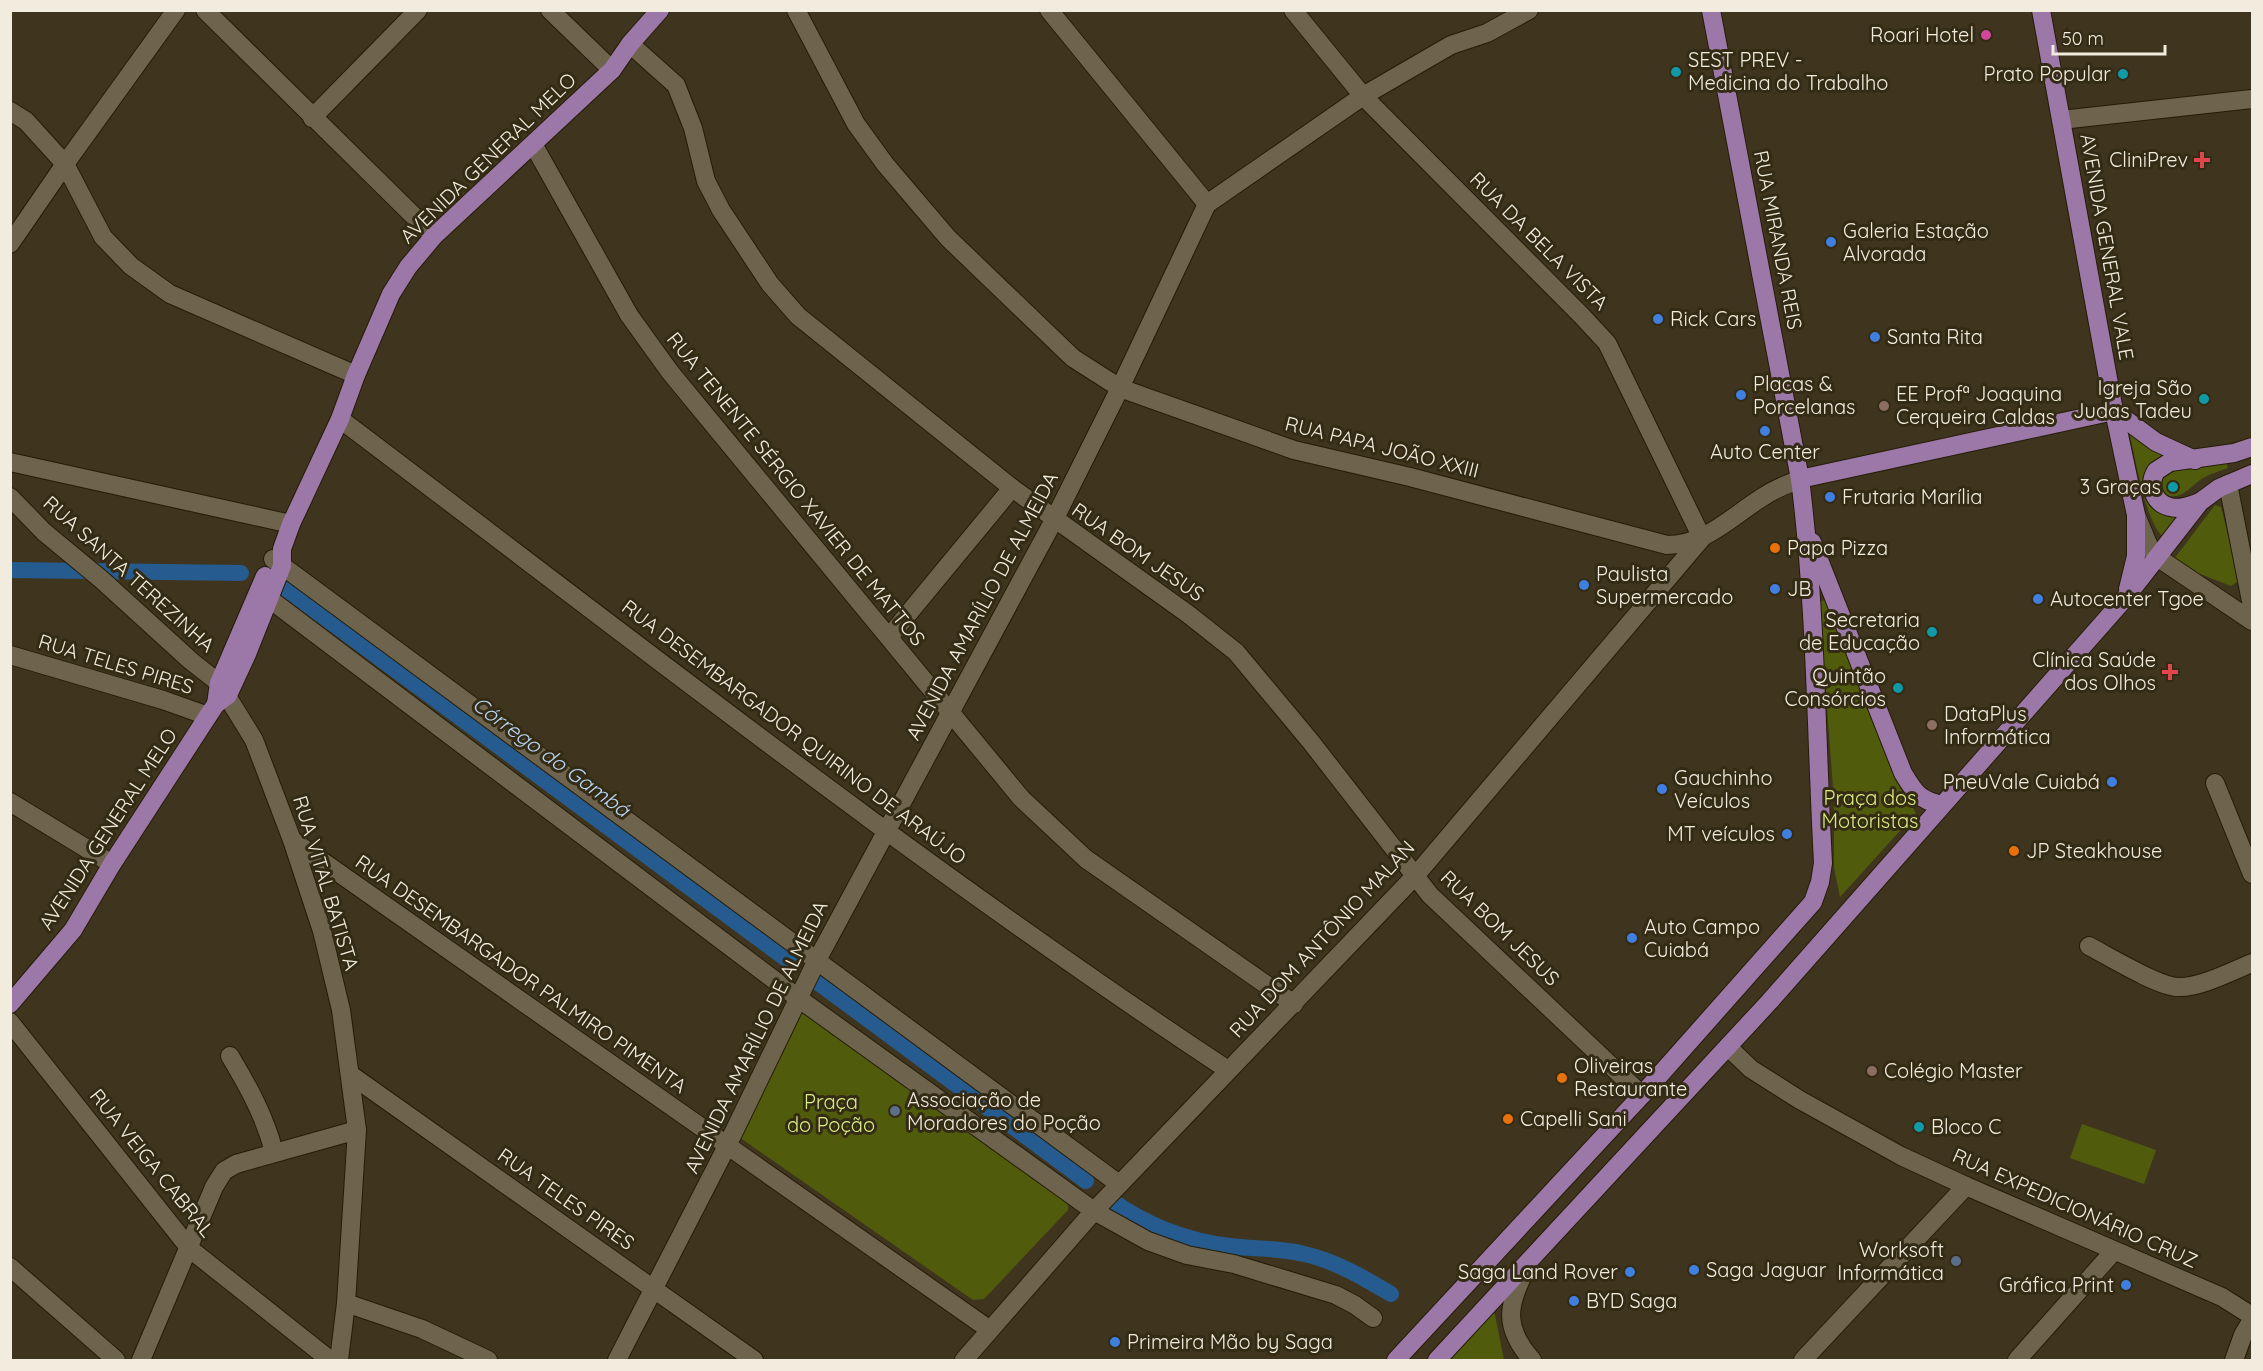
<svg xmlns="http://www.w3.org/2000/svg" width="2263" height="1371" font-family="Quicksand,sans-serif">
<rect width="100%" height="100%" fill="#3f351f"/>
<g fill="#505c0c">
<path d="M 2129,432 L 2168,459 L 2145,475 L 2180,512 L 2163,537 C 2144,519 2136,458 2129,432 Z"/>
<path d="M 2226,461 L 2228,468 C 2220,471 2212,473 2205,477 C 2191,484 2184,501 2166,495 L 2160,486 L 2162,476 L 2168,472 Z"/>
<path d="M 2215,505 L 2221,507 L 2238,576 L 2237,582 L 2231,586 L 2185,568 L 2174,559 Z"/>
<path d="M 1825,600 L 1896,781 L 1916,813 L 1840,897 L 1834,868 L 1834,800 L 1819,602 Z"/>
<path d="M 800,1008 L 1068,1197 L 1068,1210 L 984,1299 L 973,1300 L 739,1137 Z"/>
<path d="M 2082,1124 L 2156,1150 L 2144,1184 L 2070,1158 Z"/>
<path d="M 1493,1305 L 1504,1360 L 1442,1360 Z"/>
</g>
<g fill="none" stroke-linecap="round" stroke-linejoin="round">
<g stroke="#265b90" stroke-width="16">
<path d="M 10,570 L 241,573"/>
<path d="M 282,586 L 793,964"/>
<path d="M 816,981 L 1086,1181"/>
<path d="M 1111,1200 C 1146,1225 1187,1241 1230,1246 C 1254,1249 1281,1248 1304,1254 C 1336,1261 1364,1278 1391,1294"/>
</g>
<defs>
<g id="minor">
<path d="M 205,10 L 434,236"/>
<path d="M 550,10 L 612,70"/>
<path d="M 796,10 L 856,124 L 885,164 L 948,238 L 1073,358 L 1120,388 L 1294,450 L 1410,477 L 1667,545 C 1707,545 1734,514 1766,495 C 1776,488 1789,484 1800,479"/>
<path d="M 1049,10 L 1207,204"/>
<path d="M 1293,10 L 1363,96 L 1581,315 L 1607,343 L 1702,538"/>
<path d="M 630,44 L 676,85 L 693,128 L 706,181 L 721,210 L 770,284 L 798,316 L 1012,488 L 1188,614 L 1236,652 L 1311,742 L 1430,895 L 1642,1095"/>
<path d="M 10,111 L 26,121 L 65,164 L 103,237 L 131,266 L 170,294 L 356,375"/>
<path d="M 312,118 L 418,10"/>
<path d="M 2061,120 L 2252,99"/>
<path d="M 533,144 L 629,315 L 670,372 L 1021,798 L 1086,859 L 1294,1004"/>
<path d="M 10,244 L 65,164 L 176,10"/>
<path d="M 340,419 C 633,640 922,868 1228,1070"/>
<path d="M 10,462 L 291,524"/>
<path d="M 2228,484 L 2252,606"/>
<path d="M 10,497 L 44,532 L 102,580 L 191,661 L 219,683 L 254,740 L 292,840 L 322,931 L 341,1010 L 357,1130 L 346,1303 L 339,1360"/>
<path d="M 2136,515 L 2149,546 L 2157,557 L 2252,621"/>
<path d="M 273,559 L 1119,1184"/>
<path d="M 259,591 L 798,998 L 1094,1211 L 1148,1241 L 1187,1255 L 1234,1264 L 1336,1295 L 1355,1305 L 1373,1318"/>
<path d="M 889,637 L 1012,488"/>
<path d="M 10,655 L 163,700 L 208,716"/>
<path d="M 2215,783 L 2252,874"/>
<path d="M 10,802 L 112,864"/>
<path d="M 292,840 L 990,1330"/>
<path d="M 2089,946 C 2108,956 2159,987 2178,987 C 2200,988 2232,971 2252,963"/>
<path d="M 10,1022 L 190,1249 L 330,1360"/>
<path d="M 1728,1047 L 1751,1069 L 1800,1100 L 1901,1156 L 1966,1186 L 2222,1297 L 2252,1316"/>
<path d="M 230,1056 C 249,1088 265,1117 274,1152"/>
<path d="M 351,1075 L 754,1360"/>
<path d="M 10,1267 L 116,1360"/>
<path d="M 1527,1267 C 1507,1305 1503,1327 1532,1360"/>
<path d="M 346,1303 L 422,1329 L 488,1360"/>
<path d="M 141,1360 L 214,1187 L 224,1171 L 236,1164 L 357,1130"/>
<path d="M 617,1360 L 727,1146 L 816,962 L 1054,520 L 1120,388 L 1207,204 L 1363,96 L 1451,45 L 1487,33 L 1529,10"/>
<path d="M 964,1360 L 1094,1211 L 1416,875 L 1702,538"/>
<path d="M 1803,1360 L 1966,1186"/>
<path d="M 2017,1360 L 2114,1251"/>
<path d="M 2234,1360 L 2243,1335 L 2252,1320"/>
</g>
<g id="major">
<path d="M 2041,10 L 2114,411 L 2136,515 L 2136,556 L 2128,589"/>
<path d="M 1800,479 L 2114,411 L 2156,442 L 2195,460"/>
<path d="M 2200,502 C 2191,505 2180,510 2170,507 C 2153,503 2148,484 2156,471 L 2170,462 L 2234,453 L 2252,447"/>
<path d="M 1812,542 L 1903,773 C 1915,793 1919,800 1942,805"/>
<path d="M 216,704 L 219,683 L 265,576"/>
<path d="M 10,1004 L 73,930 L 112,864 L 208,716 L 216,704 L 228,695 L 247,654 L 282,566 L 282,549 L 291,524 L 340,419 L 356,375 L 391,294 L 408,267 L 434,236 L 612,70 L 630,44 L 660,10"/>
<path d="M 1396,1360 L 1642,1095 L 1813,902 L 1820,882 L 1823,863 C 1816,736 1816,605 1800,479 L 1711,10"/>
<path d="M 1437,1360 L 1770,1001 L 2126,597 L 2200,502 L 2219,488 L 2252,474"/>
</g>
</defs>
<use href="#minor" stroke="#251c07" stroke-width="20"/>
<use href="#major" stroke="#251c07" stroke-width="20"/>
<use href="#minor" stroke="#6e634c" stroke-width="18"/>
<use href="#major" stroke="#9b78a8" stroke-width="18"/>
</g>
<circle fill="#d1479c" stroke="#342b15" stroke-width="2" cx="1986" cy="35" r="6"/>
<g fill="#0f9aa8" stroke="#342b15" stroke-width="2">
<circle cx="1676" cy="72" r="6"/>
<circle cx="2123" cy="74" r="6"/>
<circle cx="2204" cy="399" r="6"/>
<circle cx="2173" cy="487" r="6"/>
<circle cx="1932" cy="632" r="6"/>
<circle cx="1898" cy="688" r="6"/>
<circle cx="1919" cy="1127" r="6"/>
</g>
<g fill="#e0444e" stroke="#342b15" stroke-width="2">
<path d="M2199 151h6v6h6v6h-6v6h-6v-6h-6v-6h6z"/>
<path d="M2167 663h6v6h6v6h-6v6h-6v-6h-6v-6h6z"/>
</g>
<g fill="#3f7fe0" stroke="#342b15" stroke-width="2">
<circle cx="1831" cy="242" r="6"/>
<circle cx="1658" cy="319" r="6"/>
<circle cx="1875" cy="337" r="6"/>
<circle cx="1741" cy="395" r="6"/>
<circle cx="1765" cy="431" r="6"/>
<circle cx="1830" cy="497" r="6"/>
<circle cx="1584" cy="585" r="6"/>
<circle cx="1775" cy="589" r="6"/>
<circle cx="2038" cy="599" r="6"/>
<circle cx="2112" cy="782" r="6"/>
<circle cx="1662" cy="789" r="6"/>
<circle cx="1787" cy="834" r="6"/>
<circle cx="1632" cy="938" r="6"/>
<circle cx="1694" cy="1270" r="6"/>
<circle cx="1630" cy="1272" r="6"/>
<circle cx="2126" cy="1285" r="6"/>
<circle cx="1574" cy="1301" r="6"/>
<circle cx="1115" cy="1342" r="6"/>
</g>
<g fill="#8d6e63" stroke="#342b15" stroke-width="2">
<circle cx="1884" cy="406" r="6"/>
<circle cx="1932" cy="725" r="6"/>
<circle cx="1872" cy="1071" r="6"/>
</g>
<g fill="#e8710a" stroke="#342b15" stroke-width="2">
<circle cx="1775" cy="548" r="6"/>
<circle cx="2014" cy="851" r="6"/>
<circle cx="1562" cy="1078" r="6"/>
<circle cx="1508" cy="1119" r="6"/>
</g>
<g fill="#5c6f8a" stroke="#342b15" stroke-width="2">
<circle cx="895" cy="1111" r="6"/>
<circle cx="1956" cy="1261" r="6"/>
</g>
<g text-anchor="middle" stroke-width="6" stroke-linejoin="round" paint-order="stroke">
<g font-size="20" fill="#f2ecdf" stroke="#342b15" text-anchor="start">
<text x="1974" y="42" text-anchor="end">Roari Hotel</text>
<text x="1688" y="67">SEST PREV -<tspan x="1688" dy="23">Medicina do Trabalho</tspan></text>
<text x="2111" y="81" text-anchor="end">Prato Popular</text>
<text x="2188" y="167" text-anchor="end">CliniPrev</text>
<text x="1843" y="238">Galeria Estação<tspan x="1843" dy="23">Alvorada</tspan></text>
<text x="1670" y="326">Rick Cars</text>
<text x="1887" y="344">Santa Rita</text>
<text x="1753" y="391">Placas &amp;<tspan x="1753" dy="23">Porcelanas</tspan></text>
<text x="2192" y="395" text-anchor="end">Igreja São<tspan x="2192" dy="23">Judas Tadeu</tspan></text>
<text x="1896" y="401">EE Profª Joaquina<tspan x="1896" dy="23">Cerqueira Caldas</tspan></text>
<text x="1765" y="459" text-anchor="middle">Auto Center</text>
<text x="2161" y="494" text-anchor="end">3 Graças</text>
<text x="1842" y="504">Frutaria Marília</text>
<text x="1787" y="555">Papa Pizza</text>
<text x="1596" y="581">Paulista<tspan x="1596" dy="23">Supermercado</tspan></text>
<text x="1787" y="596">JB</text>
<text x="2050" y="606">Autocenter Tgoe</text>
<text x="1920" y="627" text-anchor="end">Secretaria<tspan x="1920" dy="23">de Educação</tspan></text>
<text x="2156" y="667" text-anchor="end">Clínica Saúde<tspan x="2156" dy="23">dos Olhos</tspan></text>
<text x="1886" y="683" text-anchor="end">Quintão<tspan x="1886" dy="23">Consórcios</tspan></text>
<text x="1944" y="721">DataPlus<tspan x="1944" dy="23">Informática</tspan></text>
<text x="1674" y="785">Gauchinho<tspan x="1674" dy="23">Veículos</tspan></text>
<text x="2100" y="789" text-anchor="end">PneuVale Cuiabá</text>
<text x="1775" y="841" text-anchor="end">MT veículos</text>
<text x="2026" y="858">JP Steakhouse</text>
<text x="1644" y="934">Auto Campo<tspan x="1644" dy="23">Cuiabá</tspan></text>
<text x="1574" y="1073">Oliveiras<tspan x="1574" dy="23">Restaurante</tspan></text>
<text x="1884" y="1078">Colégio Master</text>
<text x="907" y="1107">Associação de<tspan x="907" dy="23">Moradores do Poção</tspan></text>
<text x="1520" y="1126">Capelli Sani</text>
<text x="1931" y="1134">Bloco C</text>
<text x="1944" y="1257" text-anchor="end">Worksoft<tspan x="1944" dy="23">Informática</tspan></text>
<text x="1706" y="1277">Saga Jaguar</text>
<text x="1618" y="1279" text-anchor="end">Saga Land Rover</text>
<text x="2114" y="1292" text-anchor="end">Gráfica Print</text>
<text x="1586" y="1308">BYD Saga</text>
<text x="1127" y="1349">Primeira Mão by Saga</text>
</g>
<g font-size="20" fill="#f2ecdf" stroke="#342b15">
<text transform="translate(488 158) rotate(-44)" y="7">AVENIDA GENERAL MELO</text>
<text transform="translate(1778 240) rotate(79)" y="7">RUA MIRANDA REIS</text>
<text transform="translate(1539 241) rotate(45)" y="7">RUA DA BELA VISTA</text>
<text transform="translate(2107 247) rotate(80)" y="7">AVENIDA GENERAL VALE</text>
<text transform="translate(1382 447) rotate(14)" y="7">RUA PAPA JOÃO XXIII</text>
<text transform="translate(796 489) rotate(51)" y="7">RUA TENENTE SÉRGIO XAVIER DE MATTOS</text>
<text transform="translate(1138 552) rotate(35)" y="7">RUA BOM JESUS</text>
<text transform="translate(129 574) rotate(42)" y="7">RUA SANTA TEREZINHA</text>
<text transform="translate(982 606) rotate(-62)" y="7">AVENIDA AMARÍLIO DE ALMEIDA</text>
<text transform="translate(116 664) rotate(17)" y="7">RUA TELES PIRES</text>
<text transform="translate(794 732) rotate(37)" y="7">RUA DESEMBARGADOR QUIRINO DE ARAÚJO</text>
<text transform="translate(108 829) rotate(-57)" y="7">AVENIDA GENERAL MELO</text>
<text transform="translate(326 883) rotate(73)" y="7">RUA VITAL BATISTA</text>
<text transform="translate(1500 928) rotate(44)" y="7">RUA BOM JESUS</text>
<text transform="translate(1322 939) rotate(-47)" y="7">RUA DOM ANTÔNIO MALAN</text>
<text transform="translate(521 974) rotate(35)" y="7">RUA DESEMBARGADOR PALMIRO PIMENTA</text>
<text transform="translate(756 1037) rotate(-64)" y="7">AVENIDA AMARÍLIO DE ALMEIDA</text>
<text transform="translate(152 1163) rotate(51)" y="7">RUA VEIGA CABRAL</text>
<text transform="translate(566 1199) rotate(35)" y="7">RUA TELES PIRES</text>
<text transform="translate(2075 1208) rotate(24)" y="7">RUA EXPEDICIONÁRIO CRUZ</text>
</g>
<g font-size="20" fill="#d8ed83" stroke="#342b15">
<text x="1870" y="805">Praça dos<tspan x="1870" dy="23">Motoristas</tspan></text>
<text x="831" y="1109">Praça<tspan x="831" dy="23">do Poção</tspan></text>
</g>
<g font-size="21" font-style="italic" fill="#b8d5f4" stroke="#342b15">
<text transform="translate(551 757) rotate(36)" y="7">Córrego do Gambá</text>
</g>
</g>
<rect width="2263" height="1371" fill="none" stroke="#f2ecdf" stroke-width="24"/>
<path d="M2053 45v9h112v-9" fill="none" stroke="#f2ecdf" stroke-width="3"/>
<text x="2062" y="45" font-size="18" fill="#f2ecdf" stroke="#342b15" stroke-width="4.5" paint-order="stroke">50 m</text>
</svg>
